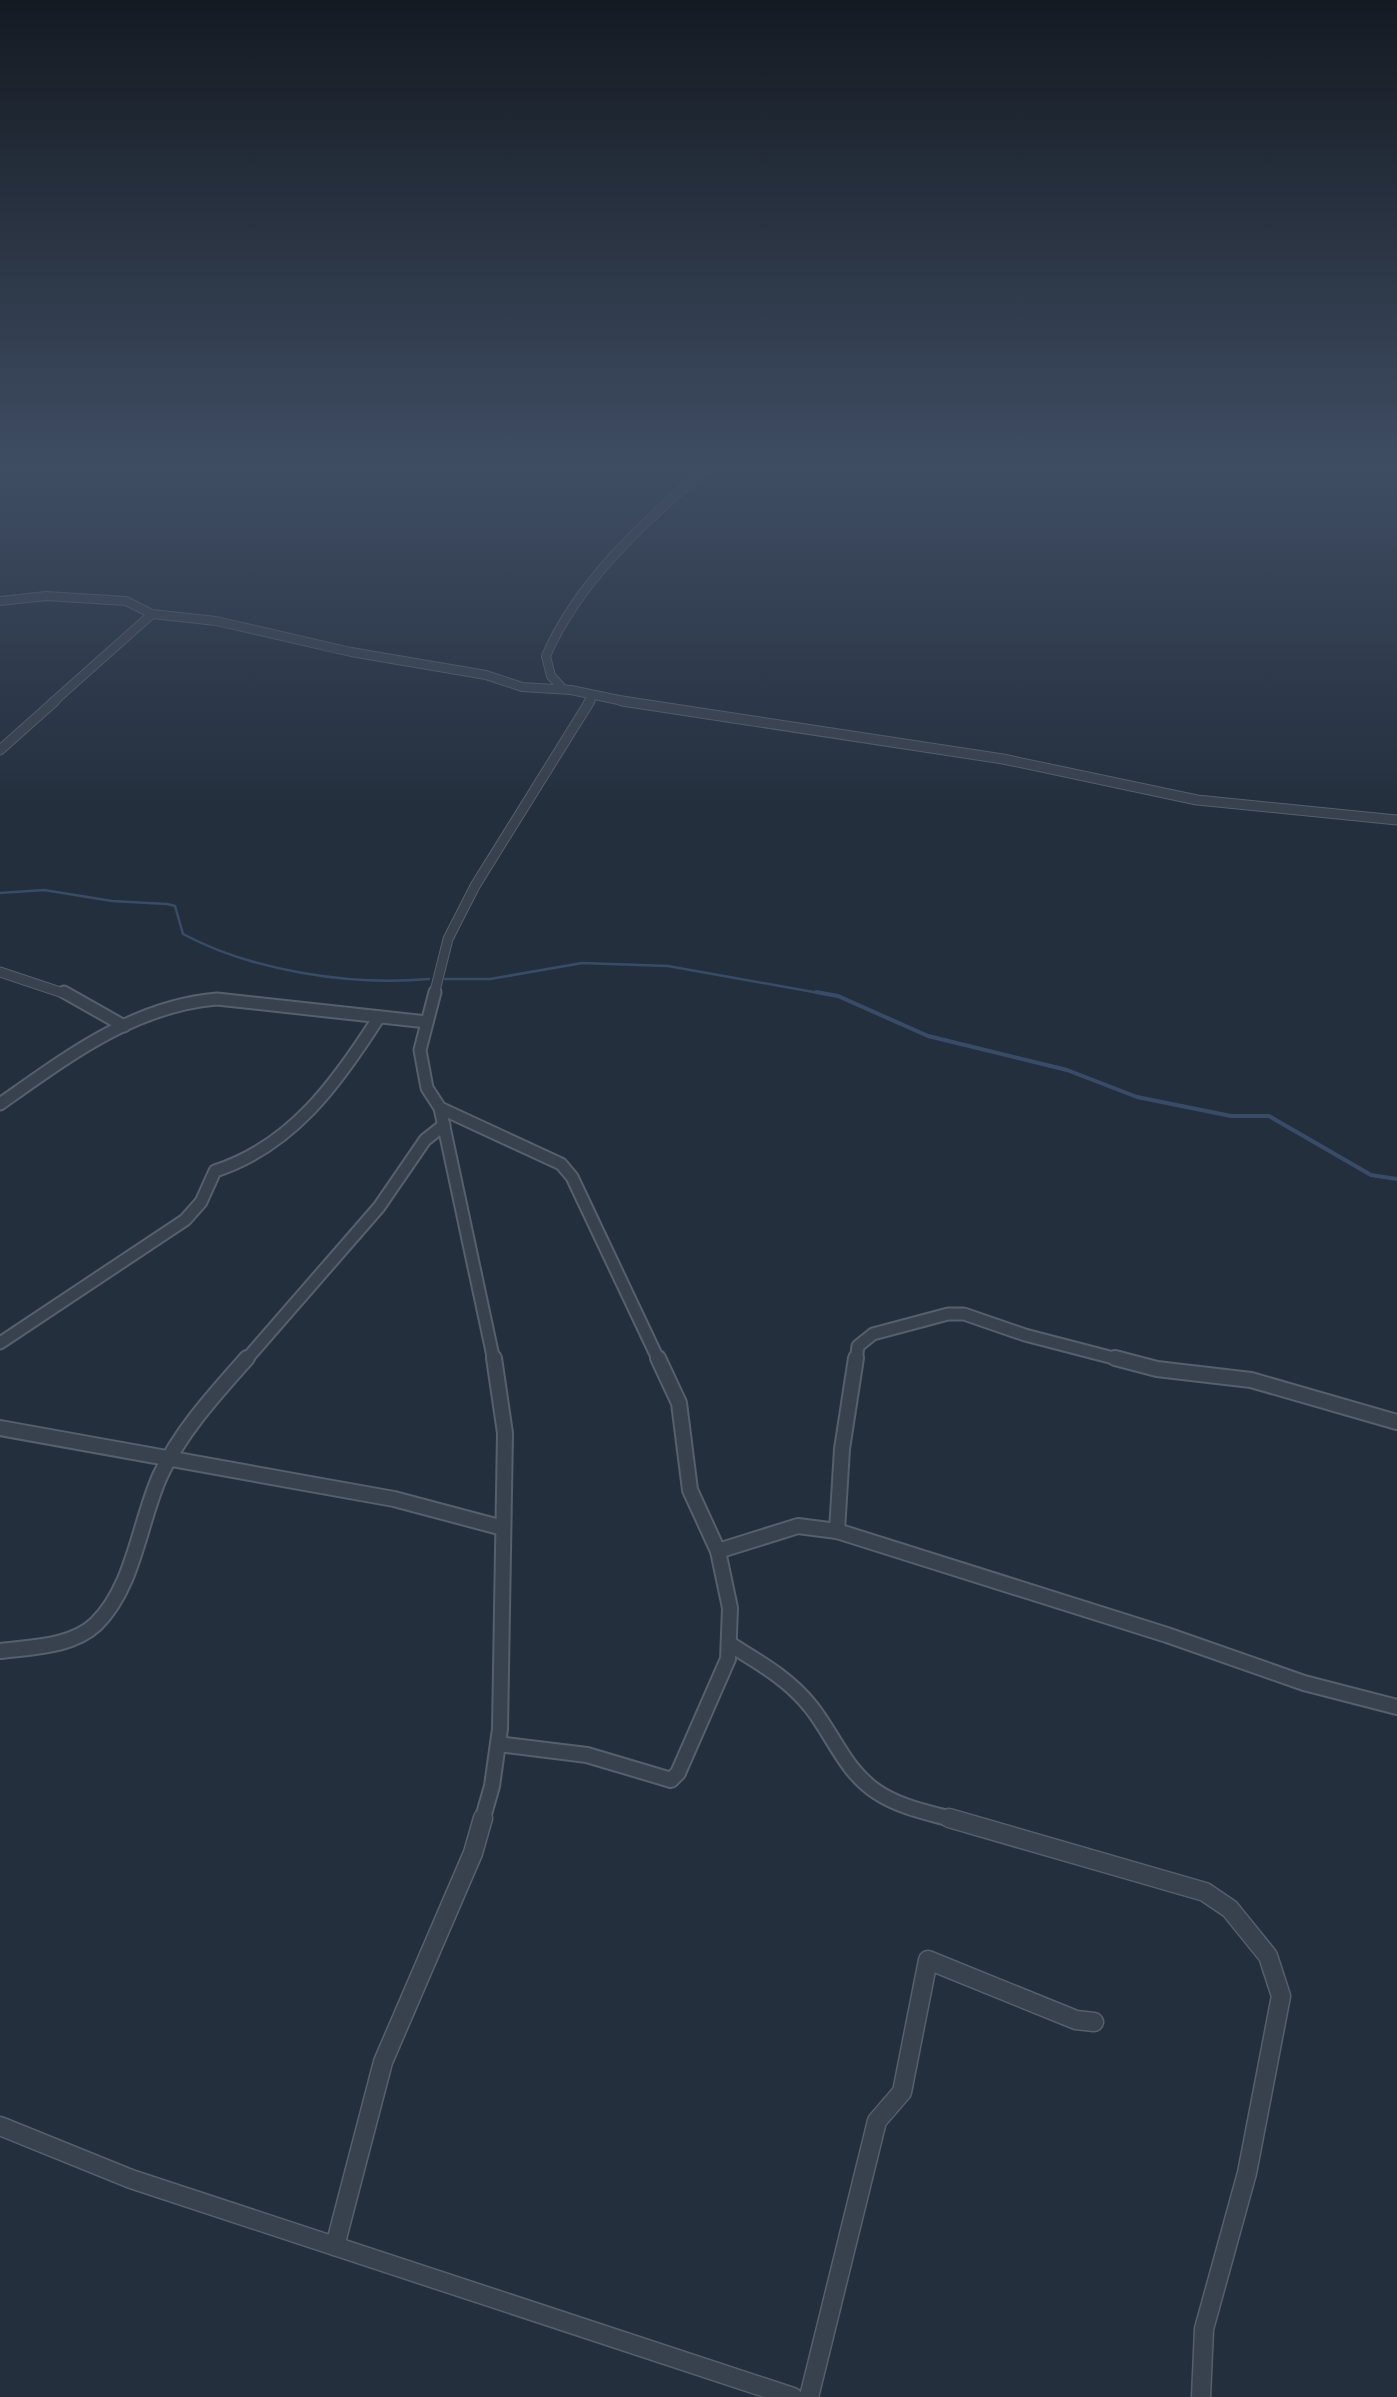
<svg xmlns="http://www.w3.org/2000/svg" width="1397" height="2397" font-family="Montserrat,sans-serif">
<rect width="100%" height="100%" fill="#242f3e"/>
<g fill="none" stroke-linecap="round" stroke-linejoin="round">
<g stroke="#394c67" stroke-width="2.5">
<path d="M 0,893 L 44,890 L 112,901 L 167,904 L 175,906 L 183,934 C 252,971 351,986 429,979"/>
<path d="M 445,979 L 490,979 L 582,963 L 668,966 L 830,995"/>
</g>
<path stroke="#394c67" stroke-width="4" d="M 816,992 L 838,996 L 928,1036 L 1067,1070 L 1137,1097 L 1231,1116 L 1269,1116 L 1371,1175 L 1397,1179"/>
<defs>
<g id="street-far4">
<path d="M 0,601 L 46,596 L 126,601 L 152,614 L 216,621 L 351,652 L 486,675 L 522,687 L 571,690 L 633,703"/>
<path d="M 563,689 L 551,676 L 546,656 C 579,580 643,524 704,470"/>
<path d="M 52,703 L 152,614"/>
<path d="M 588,703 L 593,695"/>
</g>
<g id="street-far3">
<path d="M 622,701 L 1003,759 L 1197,800 L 1397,820"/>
<path d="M 0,750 L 55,701"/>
<path d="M 0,972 L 69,995"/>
<path d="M 434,995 L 448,939 L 475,886 L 590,701"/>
</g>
<g id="street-far2">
<path d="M 64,992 L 124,1026"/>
<path d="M 435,992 L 420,1050 L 427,1088 L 440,1108 L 561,1164 L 572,1177 L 659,1361"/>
<path d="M 0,1104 C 67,1057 133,1006 217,999 L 427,1022"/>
<path d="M 440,1108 L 494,1361"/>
<path d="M 0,1343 L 185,1220 L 201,1202 L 215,1171 C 292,1146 337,1083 379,1017"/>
<path d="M 245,1361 L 379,1207 L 425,1140 L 444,1125"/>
<path d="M 856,1361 L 858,1346 L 873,1334 L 948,1314 L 964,1314 L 1025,1335 L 1125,1361"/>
</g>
<g id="street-far1">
<path d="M 1115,1358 L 1157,1369 L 1251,1380 L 1397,1422"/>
<path d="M 0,1428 L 394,1499 L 503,1528"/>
<path d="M 837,1531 L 842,1449 L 856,1358"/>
<path d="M 718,1551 L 798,1526 L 837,1531 L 1167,1635 L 1304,1683 L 1397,1707"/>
<path d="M 731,1645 C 760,1663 789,1679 811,1707 C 834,1736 845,1771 877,1792 C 901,1808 931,1813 958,1821"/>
<path d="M 0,1651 C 31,1647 72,1647 96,1624 C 134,1587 139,1523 160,1476 C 180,1432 215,1394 247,1358"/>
<path d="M 498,1744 L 587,1755 L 671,1780 L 678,1773 L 728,1659 L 730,1608 L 718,1551 L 690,1490 L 679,1403 L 658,1358"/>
<path d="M 482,1821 L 492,1786 L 500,1729 L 505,1433 L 494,1358"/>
</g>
<g id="street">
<path d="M 949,1818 L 1205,1892 L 1230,1909 L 1268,1956 L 1281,1996 L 1247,2173 L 1204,2329 L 1201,2397"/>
<path d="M 0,2126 L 131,2179 L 793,2397"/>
<path d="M 335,2246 L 383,2062 L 473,1853 L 483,1818"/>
<path d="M 809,2397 L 877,2121 L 902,2092 L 928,1960 L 1076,2020 L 1094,2022"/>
</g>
</defs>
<use href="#street-far4" stroke="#565f6c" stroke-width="10"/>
<use href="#street-far3" stroke="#565f6c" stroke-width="11"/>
<use href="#street-far2" stroke="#565f6c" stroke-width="15"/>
<use href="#street-far1" stroke="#565f6c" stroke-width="18"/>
<use href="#street" stroke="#565f6c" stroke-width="21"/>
<use href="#street-far4" stroke="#38414e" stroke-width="8"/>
<use href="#street-far3" stroke="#38414e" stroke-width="9"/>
<use href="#street-far2" stroke="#38414e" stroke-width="11"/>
<use href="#street-far1" stroke="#38414e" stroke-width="14"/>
<use href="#street" stroke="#38414e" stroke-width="18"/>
</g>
<linearGradient id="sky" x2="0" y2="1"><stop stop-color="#141a22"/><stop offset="0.58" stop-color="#3f4d63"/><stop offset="1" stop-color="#3f4d63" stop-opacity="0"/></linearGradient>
<rect width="1397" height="805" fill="url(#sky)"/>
</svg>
